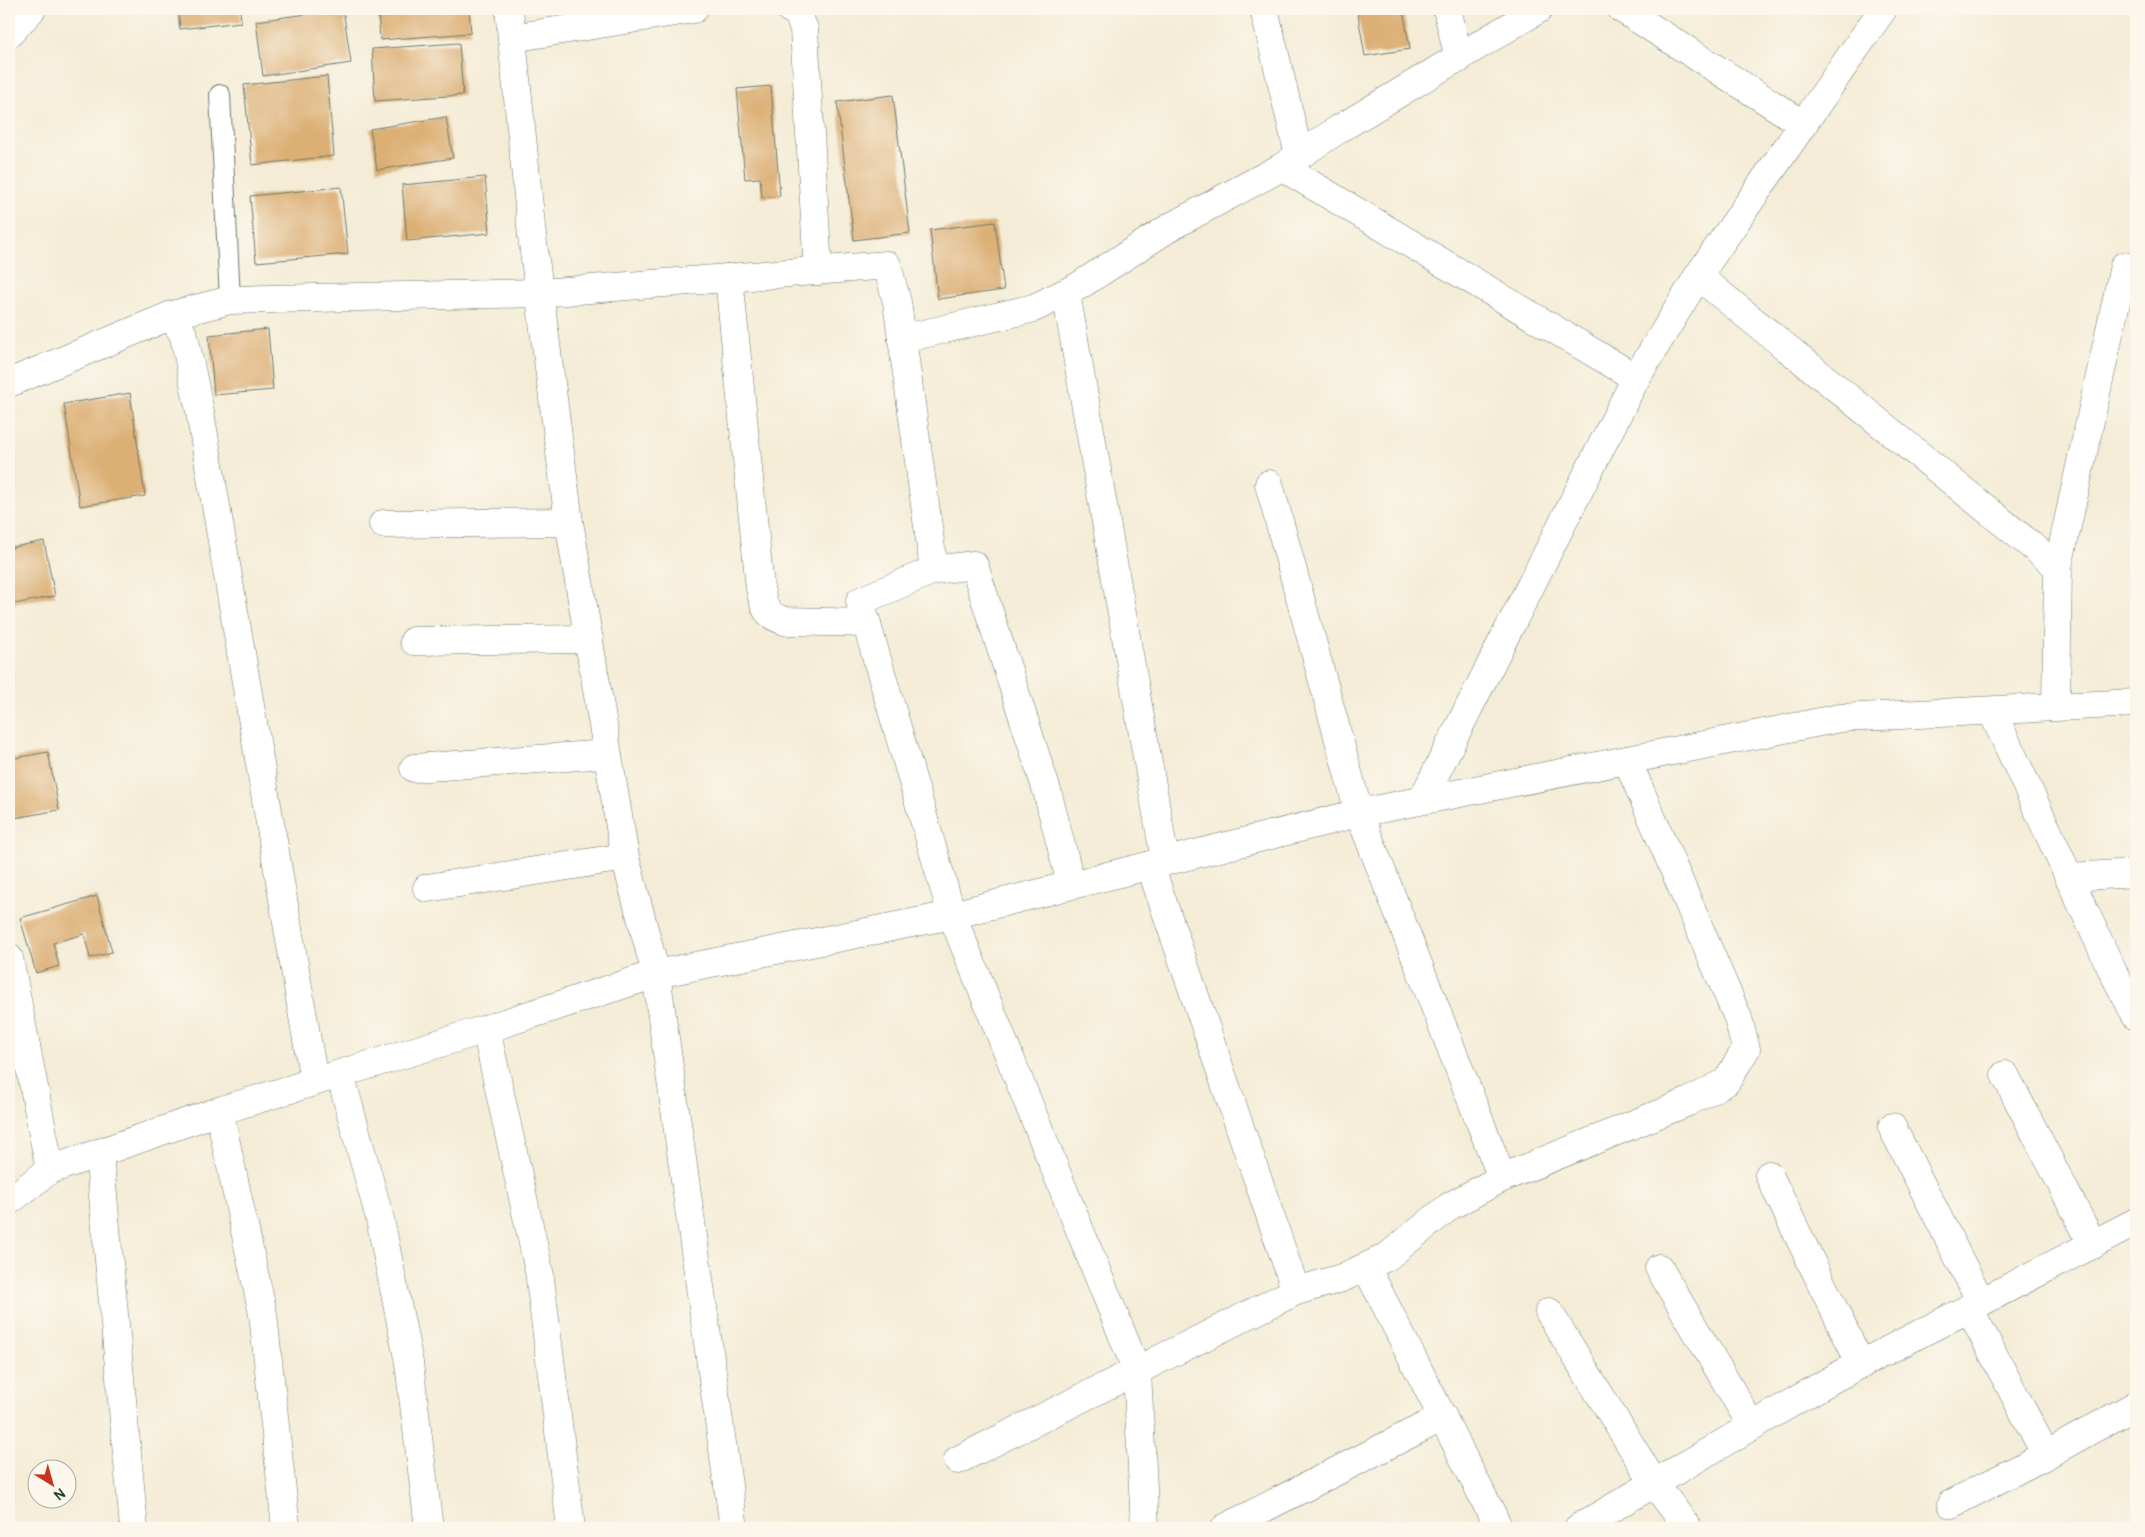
<svg xmlns="http://www.w3.org/2000/svg" width="2145" height="1537" font-family="Pangolin,sans-serif">
<rect width="100%" height="100%" fill="#fbf7ec"/>
<filter id="ink" filterUnits="userSpaceOnUse"><feTurbulence type="fractalNoise" baseFrequency=".02" numOctaves="2"/><feDisplacementMap in="SourceGraphic" scale="10" xChannelSelector="R" yChannelSelector="G"/><feConvolveMatrix kernelMatrix="1 2 1 2 8 2 1 2 1" color-interpolation-filters="sRGB"/></filter>
<filter id="wash" filterUnits="userSpaceOnUse"><feTurbulence type="fractalNoise" baseFrequency=".0096" numOctaves="4" result="noise"/><feDisplacementMap in="SourceGraphic" scale="20" xChannelSelector="R" yChannelSelector="G"/><feGaussianBlur stdDeviation="1.12" result="paint"/><feColorMatrix in="noise" values="0 0 0 0 0 0 0 0 0 0 0 0 0 0 0 0 0 1.4 0 .05"/><feComposite in="paint" operator="in"/></filter>
<g filter="url(#wash)">
<rect width="100%" height="100%" fill="#f4ecd6"/>
<g id="blocks">
<g fill="#dcaf75">
<path d="M 178,9 L 240,9 L 241,22 L 180,29 Z"/>
<path d="M 343,9 L 351,63 L 263,76 L 256,21 Z"/>
<path d="M 378,9 L 469,9 L 471,33 L 380,40 Z"/>
<path d="M 1357,9 L 1403,9 L 1410,49 L 1365,56 Z"/>
<path d="M 459,43 L 463,95 L 375,101 L 372,49 Z"/>
<path d="M 327,76 L 334,156 L 252,165 L 244,85 Z"/>
<path d="M 771,86 L 780,196 L 762,198 L 760,178 L 745,179 L 737,89 Z"/>
<path d="M 893,95 L 910,233 L 854,240 L 837,102 Z"/>
<path d="M 446,117 L 453,158 L 377,170 L 370,129 Z"/>
<path d="M 485,177 L 490,233 L 407,241 L 402,185 Z"/>
<path d="M 341,187 L 348,254 L 256,262 L 250,196 Z"/>
<path d="M 995,222 L 1004,290 L 938,299 L 930,230 Z"/>
<path d="M 268,329 L 273,390 L 214,395 L 209,335 Z"/>
<path d="M 130,393 L 145,496 L 80,506 L 64,404 Z"/>
<path d="M 44,541 L 55,596 L 9,605 L 9,548 Z"/>
<path d="M 48,752 L 59,810 L 9,819 L 9,759 Z"/>
<path d="M 97,896 L 112,952 L 90,958 L 84,934 L 53,943 L 59,966 L 36,973 L 20,918 Z"/>
</g>
</g>
</g>
<g filter="url(#ink)">
<use href="#blocks" fill-opacity="0" stroke="#6a7a6d" stroke-width="1"/>
<g fill="none" stroke-linecap="round" stroke-linejoin="round">
<defs>
<path id="lane" d="M 220,95 L 230,300"/>
<g id="street">
<path d="M 509,9 L 532,236 L 569,522 L 625,857 L 656,974"/>
<path d="M 790,9 L 797,12 L 804,29 L 818,271"/>
<path d="M 1264,9 L 1299,155"/>
<path d="M 1447,9 L 1459,59"/>
<path d="M 1622,9 L 1803,124"/>
<path d="M 9,34 L 32,9"/>
<path d="M 512,38 L 694,9"/>
<path d="M 1282,167 L 1636,378"/>
<path d="M 1698,276 L 2058,567"/>
<path d="M 729,278 L 760,588 C 764,607 765,615 785,621 L 867,623"/>
<path d="M 1066,293 L 1165,860"/>
<path d="M 172,315 L 184,336 L 200,412 L 314,1081"/>
<path d="M 902,339 L 1034,308 L 1077,287 L 1172,226 L 1282,167 L 1339,129 L 1539,9"/>
<path d="M 9,383 L 172,315 L 230,300 L 541,293 L 887,265 L 897,302 L 934,570 L 860,601 L 952,915 L 1137,1371 L 1145,1528"/>
<path d="M 383,524 L 569,522"/>
<path d="M 934,570 L 974,565 L 1047,791 L 1071,884"/>
<path d="M 414,641 L 589,639"/>
<path d="M 2056,706 L 2058,567 L 2124,266"/>
<path d="M 1992,711 L 2112,970 L 2136,1016"/>
<path d="M 414,768 L 607,754"/>
<path d="M 1422,800 L 1636,378 L 1698,276 L 1883,9"/>
<path d="M 1150,865 L 1296,1291 L 1342,1278 L 1387,1257 L 1450,1206 L 1502,1178 L 1359,813 L 1269,484"/>
<path d="M 2069,877 L 2136,873"/>
<path d="M 427,888 L 625,857"/>
<path d="M 9,958 L 50,1170"/>
<path d="M 486,1029 L 539,1271 L 571,1528"/>
<path d="M 340,1074 L 380,1219 L 409,1363 L 429,1528"/>
<path d="M 2005,1075 L 2093,1245"/>
<path d="M 219,1111 L 263,1314 L 286,1528"/>
<path d="M 1892,1127 L 1981,1302"/>
<path d="M 99,1153 L 134,1528"/>
<path d="M 1769,1175 L 1861,1365"/>
<path d="M 1502,1178 L 1688,1102 L 1726,1082 L 1746,1049 L 1738,1018 L 1627,760"/>
<path d="M 1366,1267 L 1499,1528"/>
<path d="M 1659,1268 L 1752,1426"/>
<path d="M 1969,1308 L 2046,1455 L 2136,1405"/>
<path d="M 1549,1312 L 1654,1483 L 1688,1528"/>
<path d="M 958,1460 L 1296,1291"/>
<path d="M 1951,1504 L 2046,1455"/>
<path d="M 1225,1528 L 1443,1417"/>
<path d="M 1578,1528 L 1836,1377 L 2136,1222"/>
</g>
<g id="secondary">
<path d="M 656,974 L 734,1528"/>
<path d="M 9,1201 L 50,1170 L 219,1111 L 486,1029 L 656,974 L 952,915 L 1359,813 L 1840,718 L 2136,703"/>
</g>
</defs>
<use href="#lane" stroke="#6a7a6d" stroke-width="22"/>
<use href="#street" stroke="#6a7a6d" stroke-width="29"/>
<use href="#secondary" stroke="#6a7a6d" stroke-width="29"/>
<use href="#lane" stroke="#fff" stroke-width="20"/>
<use href="#street" stroke="#fff" stroke-width="28"/>
<use href="#secondary" stroke="#fff" stroke-width="28"/>
</g>
</g>
<rect width="2145" height="1537" fill="none" stroke="#fbf7ec" stroke-width="30"/>
<g transform="translate(52 1484) rotate(143)"><circle r="24" fill="#fbf7ec" stroke="#a3ada2"/>
<path d="M0-4L9 19L0 12L-9 19Z" fill="#c8321e"/>
<text y="-8" font-size="14" font-weight="bold" text-anchor="middle" fill="#1f3d34">N</text>
</g>
</svg>
